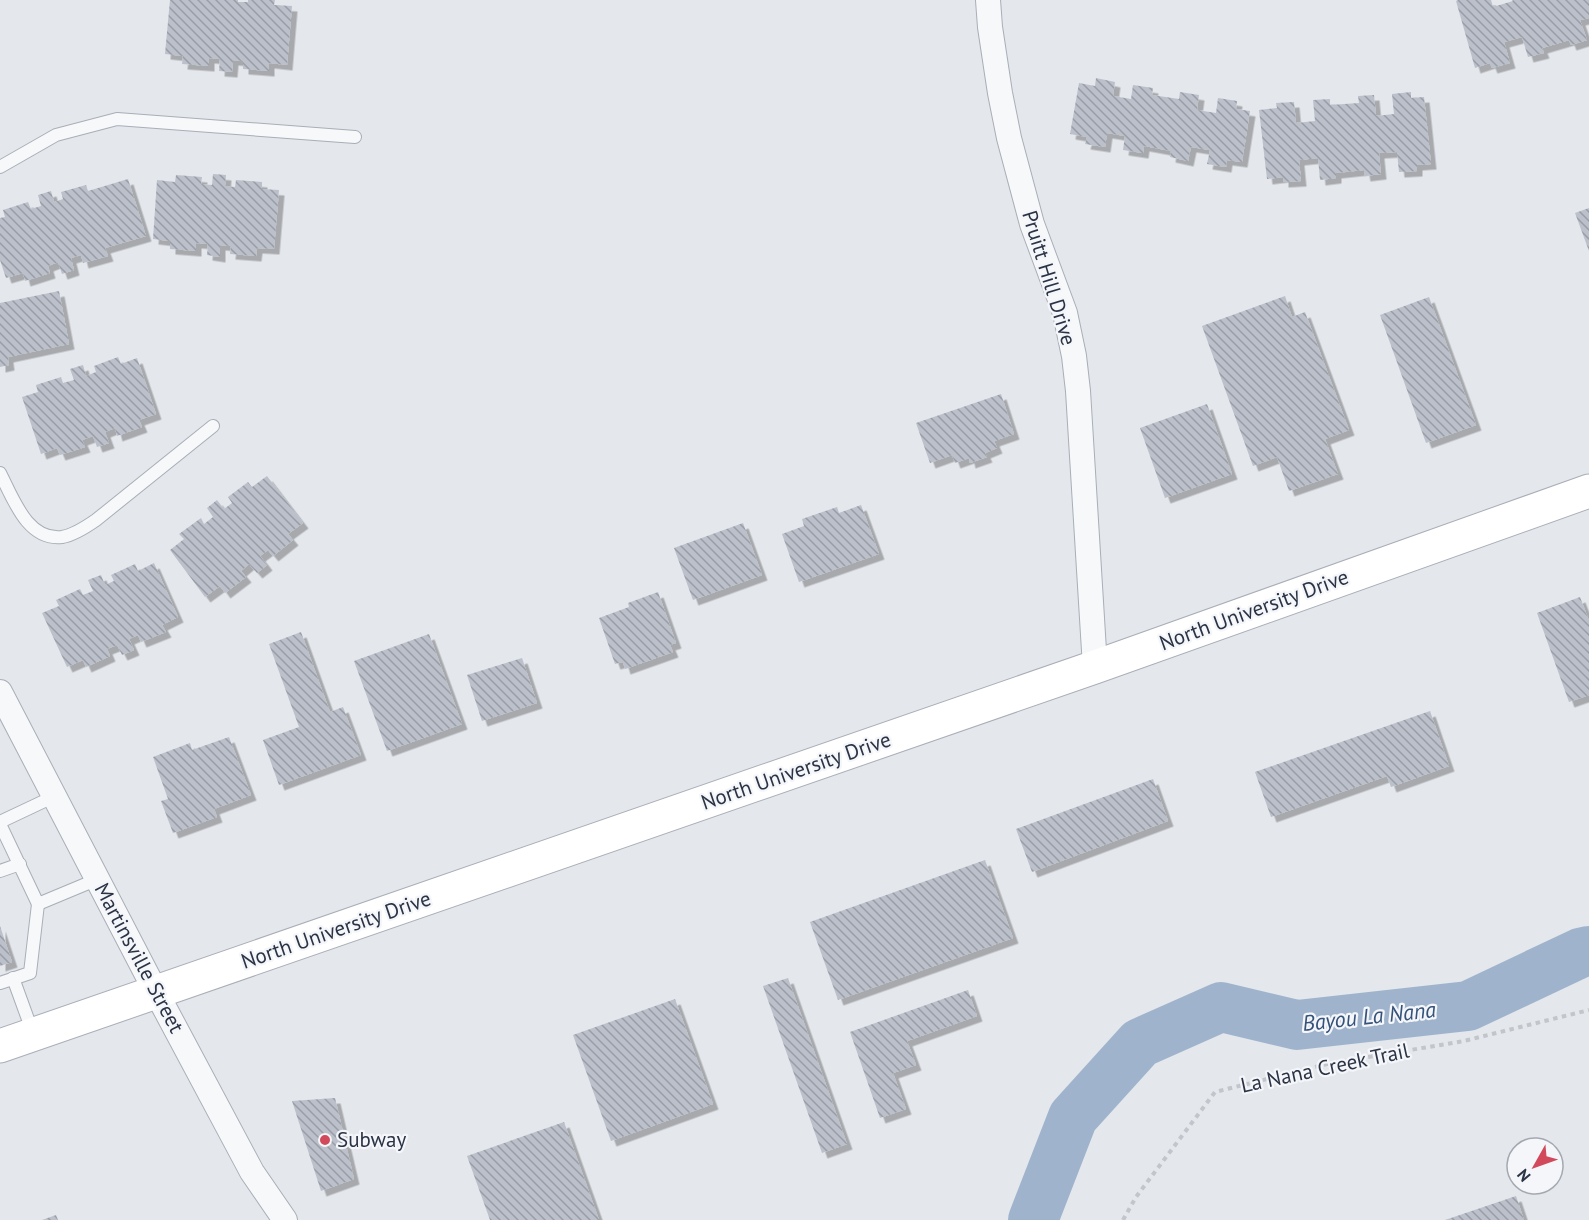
<svg xmlns="http://www.w3.org/2000/svg" width="1589" height="1220" font-family="'PT Sans',sans-serif">
<defs>
<pattern id="building-back-hatch" width="6" height="6" patternUnits="userSpaceOnUse" patternTransform="scale(1.5)"><rect width="6" height="6" fill="#bbc0ca"/><path d="M-1 5l2 2M0 0l6 6M5-1l2 2" fill="none" stroke="#989da6"/></pattern>
<filter id="shadow"><feDropShadow dx="5.5" dy="5.5" stdDeviation="0" flood-color="#0004"/></filter>
</defs>
<rect width="100%" height="100%" fill="#e4e7ec"/>
<g fill="none" stroke-linecap="round" stroke-linejoin="round">
<path stroke="#9fb4cc" stroke-width="50" d="M 1033,1220 L 1073,1117 L 1140,1043 L 1221,1007 L 1297,1025 L 1468,1006 L 1580,953 L 1589,951"/>
</g>
<g fill="url(#building-back-hatch)" filter="url(#shadow)">
<path d="M 170,0 L 238,0 L 238,2 L 248,2 L 248,0 L 275,0 L 274,5 L 292,6 L 287,65 L 269,63 L 269,71 L 243,69 L 243,61 L 233,60 L 232,72 L 219,71 L 220,59 L 209,58 L 209,66 L 182,64 L 183,56 L 165,54 Z"/>
<path d="M 1458,0 L 1491,0 L 1493,7 L 1513,1 L 1512,0 L 1589,0 L 1589,18 L 1580,20 L 1587,40 L 1571,45 L 1569,40 L 1542,48 L 1544,53 L 1528,57 L 1522,37 L 1504,42 L 1510,63 L 1492,68 L 1490,63 L 1475,68 L 1456,1 Z"/>
<path d="M 1096,78 L 1115,82 L 1113,96 L 1131,99 L 1133,85 L 1153,88 L 1152,95 L 1179,99 L 1180,92 L 1199,95 L 1197,110 L 1216,113 L 1218,98 L 1237,101 L 1236,109 L 1250,111 L 1242,162 L 1227,160 L 1226,167 L 1207,164 L 1210,150 L 1191,147 L 1188,161 L 1170,157 L 1171,151 L 1144,146 L 1143,153 L 1123,150 L 1125,136 L 1107,133 L 1105,147 L 1085,144 L 1087,137 L 1070,134 L 1079,83 L 1095,86 Z"/>
<path d="M 1411,92 L 1411,98 L 1424,97 L 1431,164 L 1417,165 L 1417,171 L 1399,172 L 1397,152 L 1379,153 L 1381,174 L 1365,176 L 1364,170 L 1336,173 L 1336,178 L 1320,180 L 1318,158 L 1299,160 L 1301,181 L 1283,182 L 1283,177 L 1267,179 L 1259,110 L 1277,108 L 1276,103 L 1294,102 L 1296,123 L 1315,121 L 1313,100 L 1330,99 L 1330,105 L 1359,103 L 1358,96 L 1374,95 L 1376,116 L 1394,114 L 1392,94 Z"/>
<path d="M 213,174 L 226,175 L 225,186 L 235,187 L 236,180 L 262,182 L 262,189 L 279,190 L 274,249 L 257,248 L 256,256 L 230,254 L 231,246 L 220,245 L 220,257 L 207,255 L 208,244 L 196,243 L 196,251 L 170,249 L 170,241 L 153,239 L 157,180 L 175,182 L 176,175 L 202,177 L 201,184 L 212,185 Z"/>
<path d="M 128,179 L 146,236 L 105,248 L 108,256 L 83,263 L 81,255 L 71,258 L 74,270 L 62,274 L 58,262 L 48,266 L 50,273 L 25,281 L 23,273 L 6,278 L 0,260 L 0,218 L 5,217 L 3,210 L 28,202 L 31,209 L 41,206 L 38,195 L 51,191 L 54,202 L 63,199 L 61,192 L 86,185 L 88,191 Z"/>
<path d="M 1589,208 L 1589,251 L 1575,213 Z"/>
<path d="M 59,291 L 69,344 L 8,357 L 9,365 L 0,367 L 0,303 Z"/>
<path d="M 1285,296 L 1292,317 L 1305,312 L 1349,430 L 1325,439 L 1338,474 L 1289,491 L 1277,457 L 1253,466 L 1202,326 Z"/>
<path d="M 1429,297 L 1476,425 L 1426,443 L 1380,315 Z"/>
<path d="M 118,357 L 121,364 L 137,358 L 156,414 L 139,420 L 142,427 L 117,436 L 115,428 L 105,432 L 109,443 L 97,447 L 93,436 L 82,440 L 85,447 L 60,455 L 57,448 L 41,454 L 22,397 L 38,392 L 36,385 L 61,377 L 63,383 L 74,380 L 70,369 L 83,365 L 86,376 L 96,372 L 94,366 Z"/>
<path d="M 1001,394 L 1014,434 L 994,441 L 997,448 L 985,453 L 987,457 L 970,463 L 969,458 L 955,463 L 952,455 L 930,463 L 916,423 Z"/>
<path d="M 1207,404 L 1232,474 L 1165,498 L 1140,428 Z"/>
<path d="M 267,476 L 303,523 L 288,534 L 293,540 L 273,556 L 268,550 L 260,556 L 267,565 L 257,573 L 249,564 L 241,571 L 246,577 L 225,593 L 220,586 L 205,597 L 170,550 L 184,539 L 179,534 L 201,518 L 204,524 L 213,517 L 207,508 L 217,500 L 224,509 L 232,503 L 228,497 L 248,482 L 252,487 Z"/>
<path d="M 861,505 L 879,554 L 799,582 L 782,534 L 804,526 L 802,519 L 837,507 L 839,513 Z"/>
<path d="M 743,523 L 762,575 L 693,600 L 674,548 Z"/>
<path d="M 154,563 L 178,617 L 162,625 L 166,632 L 141,642 L 138,635 L 129,639 L 134,650 L 122,655 L 117,645 L 107,649 L 110,656 L 86,667 L 83,660 L 67,667 L 42,613 L 59,606 L 56,600 L 80,589 L 83,595 L 93,591 L 88,580 L 101,575 L 105,585 L 114,581 L 111,575 L 135,564 L 138,571 Z"/>
<path d="M 658,592 L 676,643 L 670,645 L 673,652 L 625,669 L 623,662 L 615,664 L 599,618 L 629,607 L 628,603 Z"/>
<path d="M 1580,597 L 1589,621 L 1589,695 L 1569,702 L 1537,613 Z"/>
<path d="M 301,632 L 330,712 L 343,707 L 361,755 L 279,785 L 263,740 L 299,727 L 269,644 Z"/>
<path d="M 429,634 L 462,724 L 387,751 L 354,661 Z"/>
<path d="M 522,658 L 537,703 L 482,721 L 467,675 Z"/>
<path d="M 1430,711 L 1449,766 L 1391,787 L 1387,776 L 1271,817 L 1255,772 Z"/>
<path d="M 229,737 L 251,795 L 214,809 L 217,817 L 173,833 L 161,801 L 168,799 L 153,757 L 190,743 L 192,750 Z"/>
<path d="M 1153,779 L 1168,821 L 1032,872 L 1016,829 Z"/>
<path d="M 985,860 L 1013,938 L 838,1000 L 810,922 Z"/>
<path d="M 0,926 L 12,962 L 0,966 Z"/>
<path d="M 788,978 L 847,1144 L 822,1153 L 763,986 Z"/>
<path d="M 968,990 L 977,1016 L 907,1041 L 916,1065 L 893,1073 L 906,1109 L 880,1118 L 850,1032 Z"/>
<path d="M 675,999 L 713,1104 L 611,1141 L 573,1035 Z"/>
<path d="M 335,1098 L 354,1179 L 321,1191 L 292,1101 Z"/>
<path d="M 564,1122 L 599,1220 L 490,1220 L 467,1156 Z"/>
<path d="M 1516,1196 L 1524,1220 L 1445,1220 Z"/>
<path d="M 56,1215 L 58,1220 L 42,1220 Z"/>
</g>
<g fill="none" stroke-linecap="round" stroke-linejoin="round">
<defs>
<g id="service">
<path d="M 0,167 L 56,135 L 117,119 L 355,137"/>
<path d="M 0,473 C 13,498 27,541 62,537 C 74,535 86,527 96,520 L 213,426"/>
<path d="M 0,822 L 55,796"/>
<path d="M 0,824 L 38,904 L 98,879"/>
<path d="M 0,871 L 20,864"/>
<path d="M 13,978 L 33,1033"/>
<path d="M 0,983 L 30,973 L 38,904"/>
</g>
<g id="minor">
<path d="M 988,0 L 990,27 L 1000,93 L 1009,138 L 1032,224 L 1065,313 L 1074,356 L 1078,391 L 1095,667"/>
<path d="M 0,692 L 156,992 L 252,1172 L 285,1220"/>
</g>
<path id="secondary" d="M 0,1046 L 1095,667 L 1589,491"/>
</defs>
<use href="#service" stroke="#a9aeb7" stroke-width="14"/>
<use href="#minor" stroke="#a9aeb7" stroke-width="26"/>
<use href="#secondary" stroke="#a9aeb7" stroke-width="35"/>
<path stroke="#c2c5cb" stroke-width="4" stroke-dasharray="4.5 4.5" stroke-linecap="butt" d="M 1123,1220 L 1136,1197 L 1215,1092 L 1327,1064 L 1464,1041 L 1589,1010"/>
<use href="#service" stroke="#f7f8fa" stroke-width="12"/>
<use href="#minor" stroke="#f7f8fa" stroke-width="24"/>
<use href="#secondary" stroke="#fff" stroke-width="33"/>
</g>
<circle fill="#d1495b" stroke="#f4f6f9" stroke-width="2" cx="325" cy="1140" r="6"/>
<g text-anchor="middle" stroke-width="4.5" stroke-linejoin="round" paint-order="stroke">
<g font-size="21" fill="#2b3445" stroke="#f4f6f9">
<text transform="translate(1049 278) rotate(73)" y="7">Pruitt Hill Drive</text>
<text transform="translate(1254 610) rotate(-20)" y="7">North University Drive</text>
<text transform="translate(796 771) rotate(-19)" y="7">North University Drive</text>
<text transform="translate(336 930) rotate(-19)" y="7">North University Drive</text>
<text transform="translate(139 958) rotate(62)" y="7">Martinsville Street</text>
<text transform="translate(1325 1068) rotate(-12)" y="7">La Nana Creek Trail</text>
</g>
<g font-size="21" fill="#2b3445" stroke="#f4f6f9" text-anchor="start">
<text x="337" y="1147">Subway</text>
</g>
<g font-size="22" font-style="italic" fill="#34527a" stroke="#f4f6f9">
<text transform="translate(1369 1016) rotate(-6)" y="8">Bayou La Nana</text>
</g>
</g>
<g transform="translate(1535 1166) rotate(230)"><circle r="28" fill="#f4f6f9" stroke="#a4a8b1" stroke-width="1.5"/>
<path d="M0-4.5L10 22L0 15L-10 22Z" fill="#d1495b"/>
<text y="-9" font-size="16" font-weight="bold" text-anchor="middle" fill="#2b3445">N</text>
</g>
</svg>
